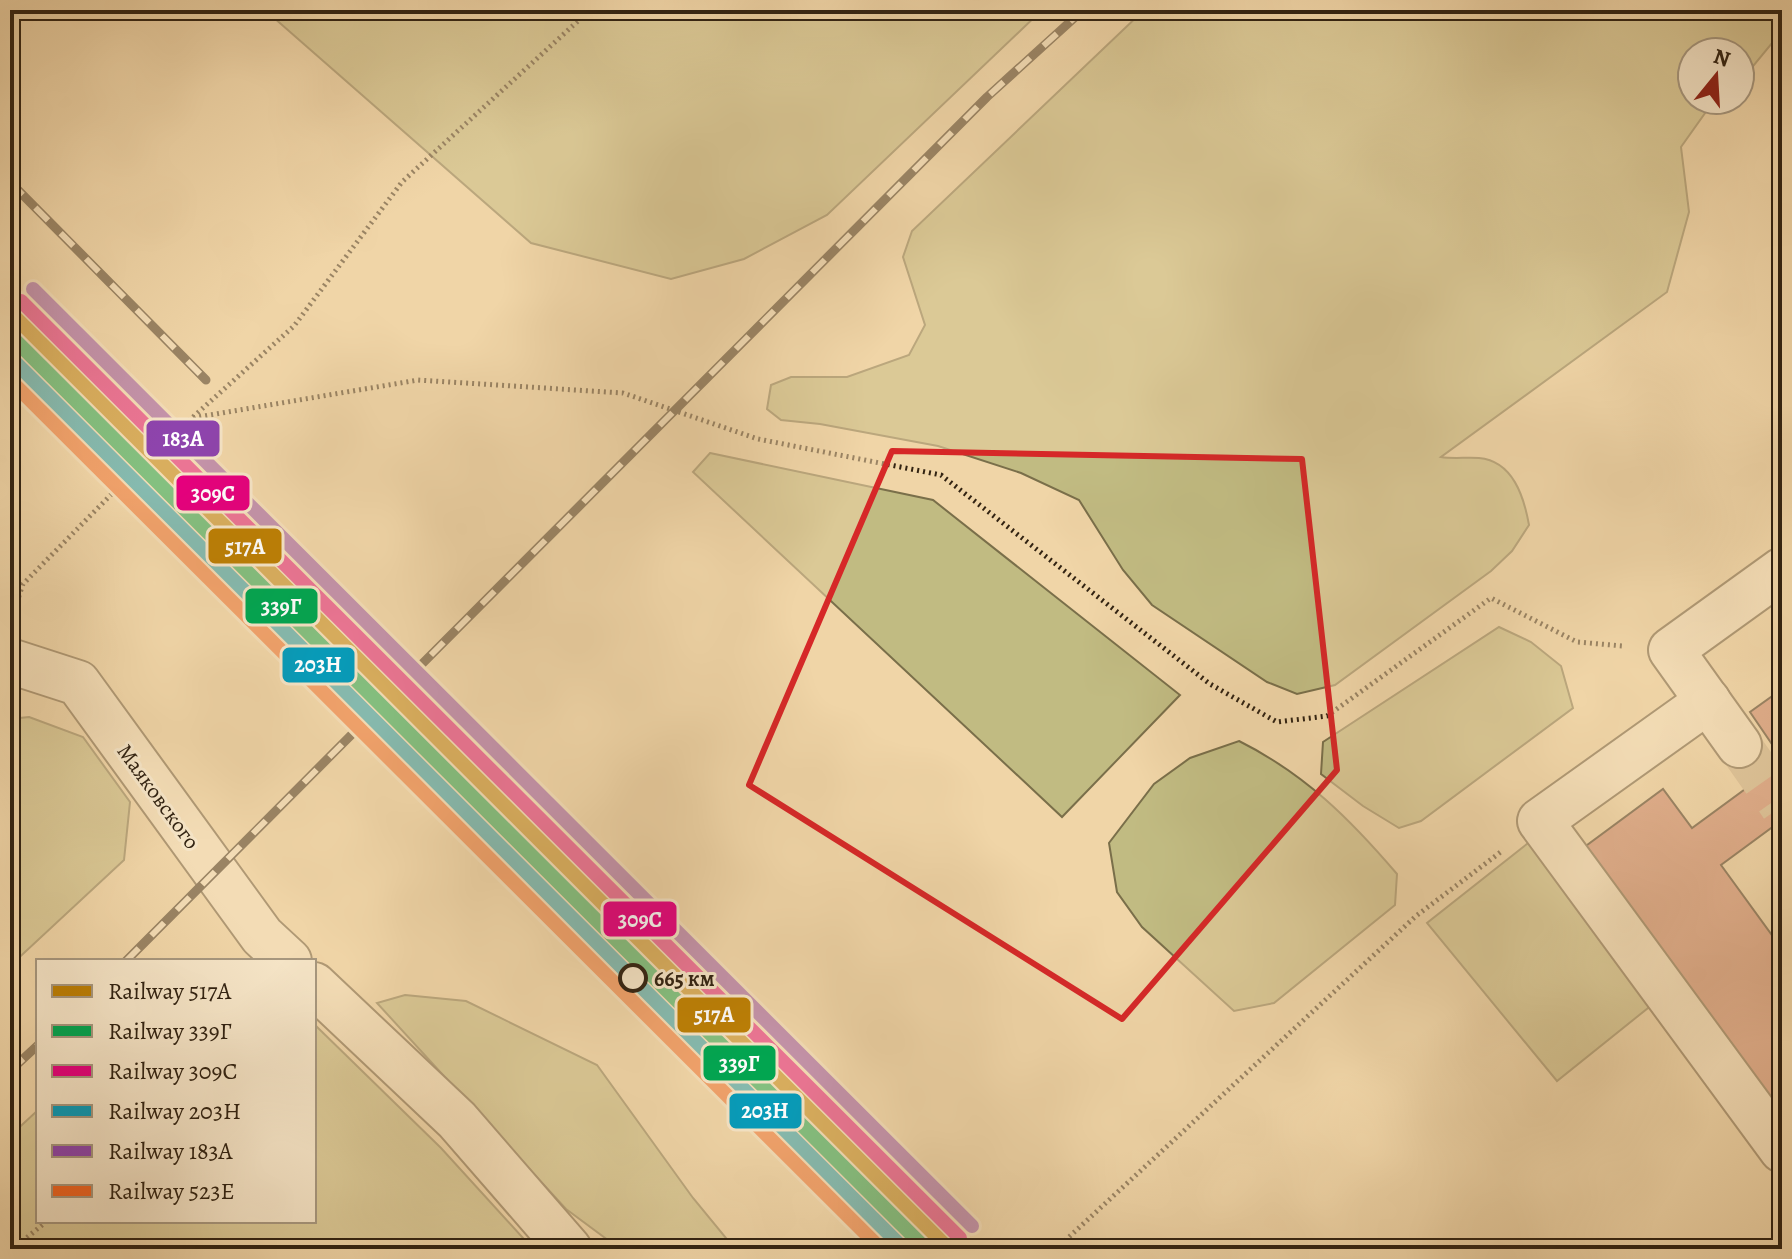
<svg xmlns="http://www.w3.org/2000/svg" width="1792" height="1259" font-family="Alegreya,serif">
<rect width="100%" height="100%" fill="#f0d5a7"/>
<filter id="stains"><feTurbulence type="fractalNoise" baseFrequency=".0025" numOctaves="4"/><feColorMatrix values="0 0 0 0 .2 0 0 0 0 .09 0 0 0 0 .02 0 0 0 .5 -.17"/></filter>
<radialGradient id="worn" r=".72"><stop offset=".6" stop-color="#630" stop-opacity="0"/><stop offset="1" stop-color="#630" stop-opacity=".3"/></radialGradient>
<g fill="#c1bb82" stroke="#7a6f4a" stroke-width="2">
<path d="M 265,10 L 1042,10 L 827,215 L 744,259 L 671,279 L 531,243 Z"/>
<path d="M 1144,10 L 1782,10 L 1782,31 L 1740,82 L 1740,52 L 1692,52 L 1692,100 L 1719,100 L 1708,109 L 1681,147 L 1689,212 L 1667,292 L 1441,457 C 1453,459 1467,457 1479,458 C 1513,461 1524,497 1529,525 L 1512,551 L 1491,571 L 1335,685 L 1297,694 L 1267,682 L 1152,605 L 1123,570 L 1079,500 L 1021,473 L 938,446 L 820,424 L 781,420 L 767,409 L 771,385 L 791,377 L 847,377 L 909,355 L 925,325 L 903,257 L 912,231 Z"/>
<path d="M 710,453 L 933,500 L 1180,695 L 1062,817 L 693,472 Z"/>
<path d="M 1499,627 L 1531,642 L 1561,666 L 1573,708 L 1421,821 L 1399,828 L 1363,806 L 1321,774 L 1323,742 Z"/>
<path d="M 29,717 L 83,737 L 130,802 L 124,860 L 10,966 L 10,719 Z"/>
<path d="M 1239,741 C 1305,774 1350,819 1397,874 L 1395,905 L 1274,1003 L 1234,1011 L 1142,927 L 1117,892 L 1109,843 L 1154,784 L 1190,758 Z"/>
<path d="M 1537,836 L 1658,1000 L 1557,1081 L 1427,923 Z"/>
<path d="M 405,995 L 466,1001 L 597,1065 L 693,1198 L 735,1249 L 620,1249 L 566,1209 L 377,1003 Z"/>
<path d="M 314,1024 L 441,1148 L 533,1249 L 10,1249 L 10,1136 L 38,1110 L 38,1221 L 314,1221 Z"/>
</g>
<g fill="#cc7e69" stroke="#322312" stroke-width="2">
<path d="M 1782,689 L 1782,759 L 1750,712 Z"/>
<path d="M 1782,762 L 1782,820 L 1721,865 L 1782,949 L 1782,1134 L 1575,854 L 1663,789 L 1692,828 Z"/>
</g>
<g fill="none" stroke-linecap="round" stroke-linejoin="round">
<path stroke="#cab189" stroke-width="44" stroke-dasharray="44 22" stroke-linecap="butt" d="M 1739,745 L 1782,806"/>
<defs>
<g id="minor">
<path d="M 10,661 L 78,683 L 262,936 L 289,961"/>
<path d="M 1708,701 L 1540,821 L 1782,1150"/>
<path d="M 1739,745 L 1671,650 L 1782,570"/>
<path d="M 314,985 L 457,1120 L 569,1249"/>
</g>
</defs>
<use href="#minor" stroke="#625037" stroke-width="48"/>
<g stroke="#322312" stroke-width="5" stroke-dasharray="2 4" stroke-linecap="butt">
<path d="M 193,417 L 294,326 L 402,182 L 590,10"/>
<path d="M 13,614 L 23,584 L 152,453 L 192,418 L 418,380 L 623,393 L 758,439 L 941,475 L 1210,684 L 1277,722 L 1327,716 L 1491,598 L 1577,642 L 1623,646"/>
<path d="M 13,1249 L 47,1221"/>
<path d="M 1056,1249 L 1416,916 L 1502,851"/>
</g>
<use href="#minor" stroke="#f5e4c6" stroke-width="44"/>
<defs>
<g id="rail">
<path d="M 10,182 L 206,380"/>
<path d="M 126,961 L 987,97 L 1083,10"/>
<path d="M 10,1071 L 38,1045"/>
</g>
</defs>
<use href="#rail" stroke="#322312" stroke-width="9"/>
<use href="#rail" stroke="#f5e4c6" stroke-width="6" stroke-dasharray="18" stroke-linecap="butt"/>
<defs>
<path id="rail-1" d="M 10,312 L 949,1249"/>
<path id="rail-2" d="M 10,335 L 926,1249"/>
<path id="rail-3" d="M 21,301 L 960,1238"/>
<path id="rail-4" d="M 10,357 L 904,1249"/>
<path id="rail-5" d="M 33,289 L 972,1226"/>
<path id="rail-6" d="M 10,380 L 881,1249"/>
</defs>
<use href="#rail-1" stroke="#f5e4c6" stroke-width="20"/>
<use href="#rail-2" stroke="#f5e4c6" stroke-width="20"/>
<use href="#rail-3" stroke="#f5e4c6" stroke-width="20"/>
<use href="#rail-4" stroke="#f5e4c6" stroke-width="20"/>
<use href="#rail-5" stroke="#f5e4c6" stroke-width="20"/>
<use href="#rail-6" stroke="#f5e4c6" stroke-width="20"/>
<use href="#rail-1" stroke="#bc7f05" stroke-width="14"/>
<use href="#rail-2" stroke="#00a651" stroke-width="14"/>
<use href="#rail-3" stroke="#e5007d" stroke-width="14"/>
<use href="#rail-4" stroke="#059cbb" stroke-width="14"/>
<use href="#rail-5" stroke="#8e44ad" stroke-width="14"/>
<use href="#rail-6" stroke="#f26522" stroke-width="14"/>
</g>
<path d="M0 0H1792V1259H0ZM 892,451 L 1302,459 L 1337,770 L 1122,1019 L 749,785 Z" fill="#f0d5a7" fill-opacity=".55" fill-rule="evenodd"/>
<path fill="none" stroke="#d62828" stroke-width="6" stroke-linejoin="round" d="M 892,451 L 1302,459 L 1337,770 L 1122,1019 L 749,785 Z"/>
<circle fill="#f5e4c6" stroke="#322312" stroke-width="4" cx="633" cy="978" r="13"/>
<g text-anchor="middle" stroke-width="6" stroke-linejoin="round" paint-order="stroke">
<g font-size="22" fill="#322312" stroke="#f5e4c6">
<text transform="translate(159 796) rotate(54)" y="8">Маяковского</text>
</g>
<g font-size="22" font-weight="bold" fill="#322312" stroke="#f5e4c6" text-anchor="start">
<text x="654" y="986">665 км</text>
</g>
</g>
<g stroke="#f5e4c6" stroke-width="3">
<rect x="145" y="419" width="76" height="39" rx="8" fill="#8e44ad"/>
<rect x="175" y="474" width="76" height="38" rx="8" fill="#e5007d"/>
<rect x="207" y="527" width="76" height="38" rx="8" fill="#bc7f05"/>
<rect x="244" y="587" width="75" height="38" rx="8" fill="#00a651"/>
<rect x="281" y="646" width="75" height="38" rx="8" fill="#059cbb"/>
<rect x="602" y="900" width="76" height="38" rx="8" fill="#e5007d"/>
<rect x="676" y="996" width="76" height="38" rx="8" fill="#bc7f05"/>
<rect x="702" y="1044" width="75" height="38" rx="8" fill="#00a651"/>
<rect x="728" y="1092" width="75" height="38" rx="8" fill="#059cbb"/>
</g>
<g font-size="22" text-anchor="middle" font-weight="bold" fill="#fff">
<text x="183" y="446">183А</text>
<text x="213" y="501">309С</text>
<text x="245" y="554">517А</text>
<text x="281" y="614">339Г</text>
<text x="318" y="672">203Н</text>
<text x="640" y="927">309С</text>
<text x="714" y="1022">517А</text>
<text x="739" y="1071">339Г</text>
<text x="765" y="1118">203Н</text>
</g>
<rect width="1792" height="1259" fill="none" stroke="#f0d5a7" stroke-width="40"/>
<rect x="12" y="12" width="1768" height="1235" fill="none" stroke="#322312" stroke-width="4"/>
<rect x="20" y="20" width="1752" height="1219" fill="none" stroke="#322312" stroke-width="2"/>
<rect x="36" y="959" width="280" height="264" fill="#f5e4c6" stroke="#a7977e" stroke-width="2"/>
<rect x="52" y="985" width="40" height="12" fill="#bc7f05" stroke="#a7977e" stroke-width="2"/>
<text x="108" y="999" font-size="24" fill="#322312">Railway 517А</text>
<rect x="52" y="1025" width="40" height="12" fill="#00a651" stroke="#a7977e" stroke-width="2"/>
<text x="108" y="1039" font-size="24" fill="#322312">Railway 339Г</text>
<rect x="52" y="1065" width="40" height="12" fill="#e5007d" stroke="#a7977e" stroke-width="2"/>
<text x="108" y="1079" font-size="24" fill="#322312">Railway 309С</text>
<rect x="52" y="1105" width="40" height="12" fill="#059cbb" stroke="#a7977e" stroke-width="2"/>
<text x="108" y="1119" font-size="24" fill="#322312">Railway 203Н</text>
<rect x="52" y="1145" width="40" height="12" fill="#8e44ad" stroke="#a7977e" stroke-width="2"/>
<text x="108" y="1159" font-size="24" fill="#322312">Railway 183А</text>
<rect x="52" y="1185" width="40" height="12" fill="#f26522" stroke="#a7977e" stroke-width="2"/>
<text x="108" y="1199" font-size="24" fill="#322312">Railway 523Е</text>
<g transform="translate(1716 76) rotate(18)"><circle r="38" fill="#f5e4c6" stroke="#a7977e" stroke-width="2"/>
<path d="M0-6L14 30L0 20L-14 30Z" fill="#8f2418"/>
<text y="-12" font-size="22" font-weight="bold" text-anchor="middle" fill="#322312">N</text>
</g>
<rect width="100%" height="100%" filter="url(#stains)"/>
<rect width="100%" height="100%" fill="url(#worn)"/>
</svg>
